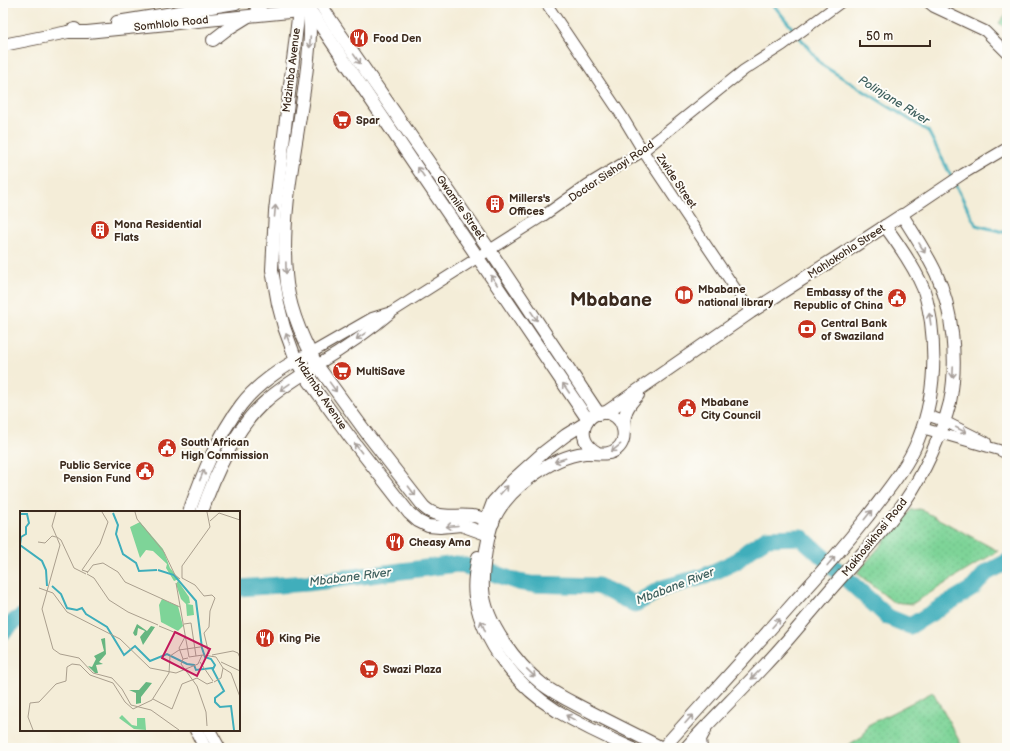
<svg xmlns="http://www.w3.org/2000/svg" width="1010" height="751" font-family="'Balsamiq Sans',sans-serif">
<defs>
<pattern id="grass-dots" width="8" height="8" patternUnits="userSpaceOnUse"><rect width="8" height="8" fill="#7ed498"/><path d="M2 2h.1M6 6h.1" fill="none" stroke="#6eb683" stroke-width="1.8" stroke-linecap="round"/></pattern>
</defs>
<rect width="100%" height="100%" fill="#fdfcf7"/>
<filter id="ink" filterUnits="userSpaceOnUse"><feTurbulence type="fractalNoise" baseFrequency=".025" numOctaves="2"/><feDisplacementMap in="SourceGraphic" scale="8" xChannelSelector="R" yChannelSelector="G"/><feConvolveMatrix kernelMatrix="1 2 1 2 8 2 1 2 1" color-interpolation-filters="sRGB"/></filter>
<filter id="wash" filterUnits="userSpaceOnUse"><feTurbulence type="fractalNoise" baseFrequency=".012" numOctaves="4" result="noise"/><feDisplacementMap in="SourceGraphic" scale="16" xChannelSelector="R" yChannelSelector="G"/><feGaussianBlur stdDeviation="0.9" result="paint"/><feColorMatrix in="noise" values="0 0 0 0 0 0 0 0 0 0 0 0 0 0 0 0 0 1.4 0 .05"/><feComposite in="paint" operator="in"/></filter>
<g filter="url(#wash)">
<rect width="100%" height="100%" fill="#f4edd8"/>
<g fill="url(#grass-dots)" stroke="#5c7f5b">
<path d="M 920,509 L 998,551 L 912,604 L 893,602 L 857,573 L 911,510 Z"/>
<path d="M 933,692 L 963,748 L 843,748 L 863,736 L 868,725 Z"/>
</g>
<path fill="#7ed498" stroke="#5c7f5b" d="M 1007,13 L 1007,29 L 999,23 Z"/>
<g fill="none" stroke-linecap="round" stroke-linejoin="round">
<path stroke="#3faebb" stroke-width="3" d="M 772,3 L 822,65 L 928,131 L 976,225 L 1007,233"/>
<g stroke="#3faebb" stroke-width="17">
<path d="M 239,588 L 307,583 L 457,564 L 493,573 L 518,582 L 530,584 L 598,586 L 635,604 L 663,588 L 705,576 L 735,562 L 749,550 L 767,538 L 801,537 L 888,617 L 910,626 L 973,588 L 986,573 L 1007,562"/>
<path d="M 3,632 L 16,620 L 21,617"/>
</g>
</g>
</g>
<g filter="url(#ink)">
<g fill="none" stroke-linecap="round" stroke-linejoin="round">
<defs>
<g id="minor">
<path d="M 546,3 L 622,116 L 643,151 L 751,312"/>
<path d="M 929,3 L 934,7 L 985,31 L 1007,53"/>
<path d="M 902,215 L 963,174 L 1007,148"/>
<path d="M 311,353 L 372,318 L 388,313"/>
<path d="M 317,365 C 344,349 369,332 392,312 L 543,216 L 587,185 L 643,151 L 744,70 L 783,45 L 840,3"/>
<path d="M 926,415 L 944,421 L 986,442"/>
<path d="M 922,428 L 999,450 L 1007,454"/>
</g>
<g id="major">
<path d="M 254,3 L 263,14"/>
<path d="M 320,3 L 330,19 L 489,249 L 599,414"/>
<path d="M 298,4 L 298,18 L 275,211 L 272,270 L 278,304 L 284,327 L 296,360 L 304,374 L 349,436 L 409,513 L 418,521 L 428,526 L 440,527 L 461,525 L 489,535"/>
<path d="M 310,8 C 309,21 311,34 309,48 C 303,123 280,198 286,274 C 288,305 302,338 317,365 L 368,435 L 424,507 C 438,520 455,514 472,516 C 479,516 486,520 493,523"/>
<path d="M 117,22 L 236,3"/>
<path d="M 68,32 L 87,32 L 310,10 L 588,420"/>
<path d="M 213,40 L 226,30 L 247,17"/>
<path d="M 3,45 L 68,32 L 75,29"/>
<path d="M 605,413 L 751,312 L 853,247 L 902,215 C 914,234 926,252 936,273 C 953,309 958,362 950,402 C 942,434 924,474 905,501 C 885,529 860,556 837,582 C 812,610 789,640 763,667 C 738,694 711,720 686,748"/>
<path d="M 624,430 C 624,413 626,407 638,395"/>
<path d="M 598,453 C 570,439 588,405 611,414 C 625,420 628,440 617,449 C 607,457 596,452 585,453 C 550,457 504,491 492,524 C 489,532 488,541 486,550 C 484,563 482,576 483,589 C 485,623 517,664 542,684 C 556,695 572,702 587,710 C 612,723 637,735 662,748"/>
<path d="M 189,512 C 202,475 217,437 241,405 C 255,386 282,367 303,357"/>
<path d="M 202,512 C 214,476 237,425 266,401 C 279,389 296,379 311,369"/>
<path d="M 484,526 L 493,502 L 513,480 L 544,452 L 566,435 L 587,422"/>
<path d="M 478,557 C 475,571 473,584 475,597 C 483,644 517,686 557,711 C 581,725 606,737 631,748"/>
<path d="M 196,730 L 205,748"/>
<path d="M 209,730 L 219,748"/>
<path d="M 663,748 C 707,699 752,650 796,600 C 821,573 845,545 868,516 C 886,492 907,468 918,440 C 933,403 936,361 931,322 C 929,311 927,298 923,288 C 914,266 899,245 885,226"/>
<path d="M 701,748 L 700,739 L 705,730"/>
</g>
</defs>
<use href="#minor" stroke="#57473a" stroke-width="12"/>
<use href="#major" stroke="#57473a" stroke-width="14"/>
<use href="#minor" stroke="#fff" stroke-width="10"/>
<use href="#major" stroke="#fff" stroke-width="12"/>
</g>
<defs><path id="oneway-shaft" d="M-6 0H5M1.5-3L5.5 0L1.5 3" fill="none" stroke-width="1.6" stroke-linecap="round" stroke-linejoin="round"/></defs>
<g stroke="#a79f9a">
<use href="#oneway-shaft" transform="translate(310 42) rotate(93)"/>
<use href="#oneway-shaft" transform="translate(357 59) rotate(55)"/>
<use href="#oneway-shaft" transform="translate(421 172) rotate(-124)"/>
<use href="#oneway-shaft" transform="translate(275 211) rotate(-85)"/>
<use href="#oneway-shaft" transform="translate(922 248) rotate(59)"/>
<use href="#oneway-shaft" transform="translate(286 268) rotate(89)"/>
<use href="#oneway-shaft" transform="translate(494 280) rotate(-124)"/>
<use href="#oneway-shaft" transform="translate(534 316) rotate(56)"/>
<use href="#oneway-shaft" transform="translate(930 319) rotate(-98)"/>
<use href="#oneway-shaft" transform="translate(361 336) rotate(145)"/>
<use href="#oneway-shaft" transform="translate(288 339) rotate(-111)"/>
<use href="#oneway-shaft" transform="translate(953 372) rotate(92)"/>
<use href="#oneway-shaft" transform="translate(285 387) rotate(145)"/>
<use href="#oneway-shaft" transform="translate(333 387) rotate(54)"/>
<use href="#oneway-shaft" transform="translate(566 388) rotate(-124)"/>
<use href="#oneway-shaft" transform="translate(961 430) rotate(27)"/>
<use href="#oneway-shaft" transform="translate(358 448) rotate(-127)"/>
<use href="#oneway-shaft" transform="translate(616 448) rotate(141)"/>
<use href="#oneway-shaft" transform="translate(560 460) rotate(162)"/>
<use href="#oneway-shaft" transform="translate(202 475) rotate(-68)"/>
<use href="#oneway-shaft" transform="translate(504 490) rotate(-48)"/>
<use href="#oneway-shaft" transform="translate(412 491) rotate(53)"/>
<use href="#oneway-shaft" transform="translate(868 515) rotate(-51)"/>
<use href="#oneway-shaft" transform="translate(452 526) rotate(175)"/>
<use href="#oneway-shaft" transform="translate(831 561) rotate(-50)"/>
<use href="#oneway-shaft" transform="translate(776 623) rotate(-48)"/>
<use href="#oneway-shaft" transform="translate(483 626) rotate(-112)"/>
<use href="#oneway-shaft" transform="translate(531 673) rotate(44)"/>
<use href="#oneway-shaft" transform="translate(755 675) rotate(135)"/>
<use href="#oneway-shaft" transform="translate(571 718) rotate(-151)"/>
<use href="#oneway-shaft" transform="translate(689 719) rotate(-48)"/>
</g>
</g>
<defs>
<symbol id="restaurant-disc" viewBox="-11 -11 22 22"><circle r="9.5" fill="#c8321e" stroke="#fdfcf7"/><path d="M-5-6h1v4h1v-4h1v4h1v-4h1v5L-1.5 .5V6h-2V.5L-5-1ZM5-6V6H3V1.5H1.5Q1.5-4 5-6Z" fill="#fff"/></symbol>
<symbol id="supermarket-disc" viewBox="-11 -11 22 22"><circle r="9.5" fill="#c8321e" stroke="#fdfcf7"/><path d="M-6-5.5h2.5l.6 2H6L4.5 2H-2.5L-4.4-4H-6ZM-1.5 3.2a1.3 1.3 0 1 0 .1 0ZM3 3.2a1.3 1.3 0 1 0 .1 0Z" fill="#fff"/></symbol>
<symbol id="building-disc" viewBox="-11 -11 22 22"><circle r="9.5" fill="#c8321e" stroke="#fdfcf7"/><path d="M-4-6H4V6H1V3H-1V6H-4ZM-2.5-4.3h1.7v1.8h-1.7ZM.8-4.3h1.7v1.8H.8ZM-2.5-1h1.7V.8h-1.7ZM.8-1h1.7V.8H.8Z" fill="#fff"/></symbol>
<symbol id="library-disc" viewBox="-11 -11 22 22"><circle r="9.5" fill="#c8321e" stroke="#fdfcf7"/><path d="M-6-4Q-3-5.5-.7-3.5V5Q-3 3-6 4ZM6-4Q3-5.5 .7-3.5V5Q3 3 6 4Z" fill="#fff"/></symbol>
<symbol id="civic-disc" viewBox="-11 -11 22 22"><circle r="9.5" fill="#c8321e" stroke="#fdfcf7"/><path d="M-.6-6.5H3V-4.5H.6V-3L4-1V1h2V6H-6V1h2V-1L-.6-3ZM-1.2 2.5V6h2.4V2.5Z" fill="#fff"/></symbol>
<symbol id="bank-disc" viewBox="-11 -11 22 22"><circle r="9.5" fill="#c8321e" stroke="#fdfcf7"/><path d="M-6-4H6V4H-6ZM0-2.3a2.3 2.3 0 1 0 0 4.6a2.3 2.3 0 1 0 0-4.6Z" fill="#fff"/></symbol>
</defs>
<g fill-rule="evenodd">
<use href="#restaurant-disc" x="348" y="27" width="22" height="22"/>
<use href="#supermarket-disc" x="331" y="109" width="22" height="22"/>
<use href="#building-disc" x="484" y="193" width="22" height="22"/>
<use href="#building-disc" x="89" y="219" width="22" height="22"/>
<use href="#library-disc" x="673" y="284" width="22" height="22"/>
<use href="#civic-disc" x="886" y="287" width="22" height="22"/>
<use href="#bank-disc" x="796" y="318" width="22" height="22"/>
<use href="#supermarket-disc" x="331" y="360" width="22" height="22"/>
<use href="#civic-disc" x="676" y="397" width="22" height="22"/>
<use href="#civic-disc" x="156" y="437" width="22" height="22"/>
<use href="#civic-disc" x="134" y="460" width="22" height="22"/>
<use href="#restaurant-disc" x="384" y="531" width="22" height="22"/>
<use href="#restaurant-disc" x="254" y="627" width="22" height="22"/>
<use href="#supermarket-disc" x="358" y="658" width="22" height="22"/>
</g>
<g text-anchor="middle" stroke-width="4" stroke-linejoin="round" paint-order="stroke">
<g font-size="11" fill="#3b2a1e" stroke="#fdfcf7">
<text transform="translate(171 23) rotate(-6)" y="4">Somhlolo Road</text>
<text transform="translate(291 70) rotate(-83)" y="4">Mdzimba Avenue</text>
<text transform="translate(611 171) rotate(-34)" y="4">Doctor Sishayi Road</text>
<text transform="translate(677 181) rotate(56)" y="4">Zwide Street</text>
<text transform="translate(461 207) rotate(55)" y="4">Gwamile Street</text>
<text transform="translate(846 251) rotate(-33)" y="4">Mahlokohla Street</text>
<text transform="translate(321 393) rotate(56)" y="4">Mdzimba Avenue</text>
<text transform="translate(874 537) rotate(-51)" y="4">Makhosikhosi Road</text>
</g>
<g font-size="11" font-weight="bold" fill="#3b2a1e" stroke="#fdfcf7" text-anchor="start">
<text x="373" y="42">Food Den</text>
<text x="356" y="124">Spar</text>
<text x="509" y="202">Millers's<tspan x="509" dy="13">Offices</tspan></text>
<text x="114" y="228">Mona Residential<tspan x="114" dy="13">Flats</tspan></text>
<text x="698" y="293">Mbabane<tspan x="698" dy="13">national library</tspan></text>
<text x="883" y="296" text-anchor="end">Embassy of the<tspan x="883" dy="13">Republic of China</tspan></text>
<text x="821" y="327">Central Bank<tspan x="821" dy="13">of Swaziland</tspan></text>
<text x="356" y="375">MultiSave</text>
<text x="701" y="406">Mbabane<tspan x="701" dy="13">City Council</tspan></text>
<text x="181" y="446">South African<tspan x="181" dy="13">High Commission</tspan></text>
<text x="131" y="469" text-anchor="end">Public Service<tspan x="131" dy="13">Pension Fund</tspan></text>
<text x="409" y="546">Cheasy Ama</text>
<text x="279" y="642">King Pie</text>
<text x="383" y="673">Swazi Plaza</text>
</g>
<g font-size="12" font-style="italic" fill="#3d5f5d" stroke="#fdfcf7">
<text transform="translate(894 100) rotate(32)" y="4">Polinjane River</text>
<text transform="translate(350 577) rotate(-7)" y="4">Mbabane River</text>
<text transform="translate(675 586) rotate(-21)" y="4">Mbabane River</text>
</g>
<g font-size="19" font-weight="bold" fill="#3b2a1e" stroke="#fdfcf7">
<text x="611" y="306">Mbabane</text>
</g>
</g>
<g transform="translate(20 511)">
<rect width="220" height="220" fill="#f4edd8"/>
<path d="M 120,11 L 143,38 L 150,57 L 159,68 L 154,70 L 146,57 L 147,53 L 133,40 L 126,39 L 120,47 L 110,16 ZM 158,70 L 169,86 L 170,92 L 167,93 L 173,94 L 174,104 L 167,105 L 166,93 L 161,88 L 156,73 ZM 102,204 L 112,214 L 117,215 L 117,207 L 125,207 L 126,219 L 114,218 L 99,207 Z" fill="#7ed498"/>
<path d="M 117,113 L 127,120 L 131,115 L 135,116 L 123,134 L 120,126 L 125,120 L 118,117 L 117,124 L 115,125 L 113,122 ZM 85,127 L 86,143 L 79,151 L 83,153 L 76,154 L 78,162 L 75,162 L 68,155 L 72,156 L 76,148 L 74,145 L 84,140 L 81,128 ZM 126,171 L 132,172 L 121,186 L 121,192 L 116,193 L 116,182 L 109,179 L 119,179 Z" fill="#66b680"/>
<path d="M 142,88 L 158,95 L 163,115 L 158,120 L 141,111 L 139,94 Z" fill="#7ed498"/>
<path fill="none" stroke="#3faebb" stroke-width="2" d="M 93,2 L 98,14 L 96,23 L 103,43 L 116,52 L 119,60 L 137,59M 0,3 L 7,3 L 9,12 L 6,16 L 6,23 L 1,26 L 0,34 L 22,50 L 26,59 L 27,75M 138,59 L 154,64 L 176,90 L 182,137 L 185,146 L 191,148 L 195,154 L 193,158M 32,75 L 41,83 L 47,97 L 57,99 L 62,97 L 66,103 L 87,116 L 104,144 L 115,135 L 130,150 L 147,143 L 167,153 L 174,154 L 176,159 L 192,157 L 204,180 L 195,187 L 195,191 L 200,196 L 211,195 L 214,219"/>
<path fill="none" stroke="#aa9f8e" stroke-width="1" d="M 36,1 L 32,15 L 40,34 L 22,98 L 33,138 L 40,143 L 59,147 L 73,162 L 92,167 L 102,178 L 111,194 L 131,199 L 159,219M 115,1 L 117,8 L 144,41 L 155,64 L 160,68M 190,10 L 199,2 L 220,9M 37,26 L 41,29 L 54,57 L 66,63M 18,31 L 25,32 L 32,25 L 36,26M 68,61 L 62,59 L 80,33 L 88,11 L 82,1M 67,62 L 73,54 L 83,52 L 98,61 L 105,71 L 160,96M 67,63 L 74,67 L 89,89M 162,67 L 175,74 L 184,85 L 192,84 L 195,87 L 190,100 L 189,116 L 184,122 L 189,143M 162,67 L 162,55 L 190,16 L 187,1M 156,72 L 169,146M 19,77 L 33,82 L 47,101 L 100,128 L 130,157 L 156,162 L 178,153 L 182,144M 89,89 L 108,101M 108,101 L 138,114M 164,113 L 171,112 L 176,145M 139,115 L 166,126M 159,139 L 187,135M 183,144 L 196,146 L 203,157 L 211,162 L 220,186M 192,144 L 213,140 L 218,142 L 220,147M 169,146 L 183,144M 168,147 L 163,148 L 161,153 L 177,175 L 186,201 L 187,215M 163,148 L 159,137 L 165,126M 180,151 L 193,170M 201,151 L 220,160M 144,170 L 149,162 L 150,145 L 159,139M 194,171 L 201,167 L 203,157M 133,188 L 152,198 L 162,173 L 177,167 L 187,173 L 193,171M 10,192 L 8,206 L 13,219M 10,192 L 19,191 L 36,173 L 46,170 L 47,156 L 52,153 L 60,154 L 70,164 L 93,172 L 105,191 L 113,198 L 132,189 L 144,170"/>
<path fill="#c2185b" fill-opacity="0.15" stroke="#c2185b" stroke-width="2" d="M 155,121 L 190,138 L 177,165 L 142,147 Z"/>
<rect width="220" height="220" fill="none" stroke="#3b2a1e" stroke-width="2"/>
</g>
<rect width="1010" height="751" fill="none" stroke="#fdfcf7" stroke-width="16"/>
<path d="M860 40v6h70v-6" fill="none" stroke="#3b2a1e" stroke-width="2"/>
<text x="866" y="40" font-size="12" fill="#3b2a1e" stroke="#fdfcf7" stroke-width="3" paint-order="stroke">50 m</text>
</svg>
